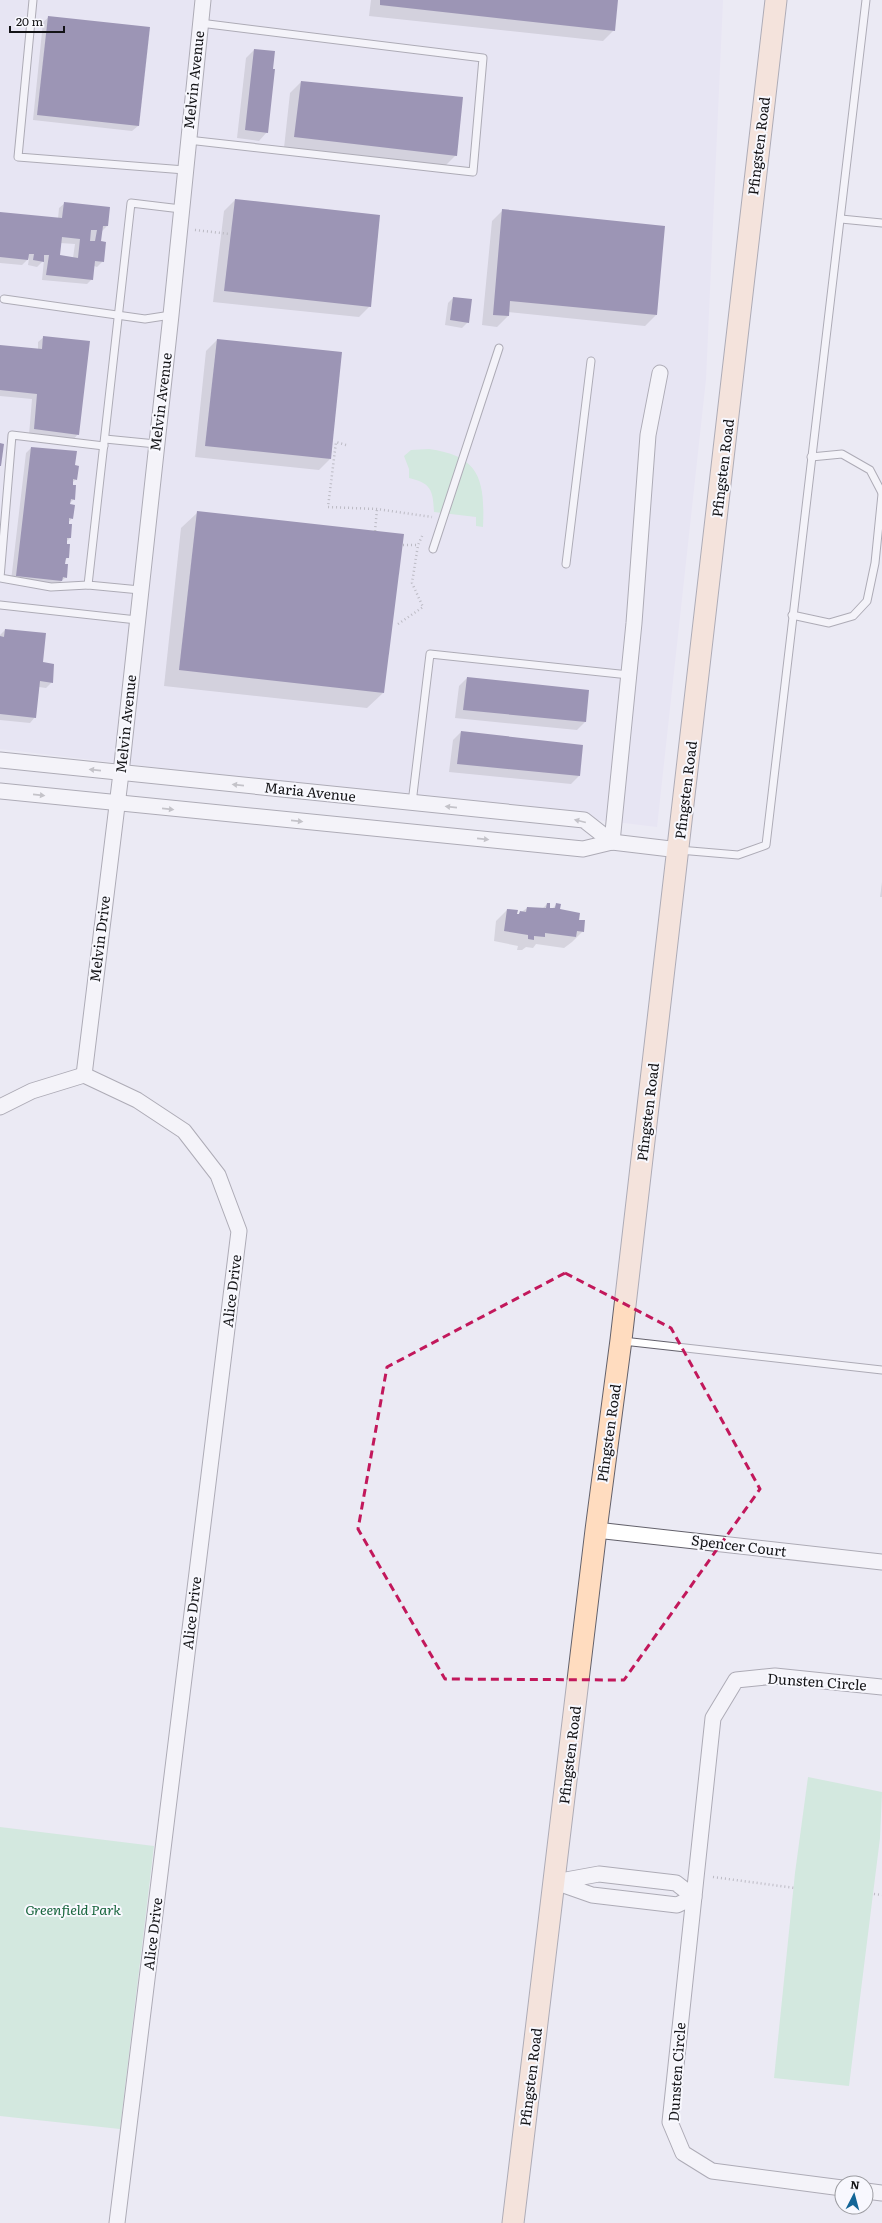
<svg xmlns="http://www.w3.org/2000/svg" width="882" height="2223" font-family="Literata,serif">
<rect width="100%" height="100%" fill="#ebeaf4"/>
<path fill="#e3e0f2" d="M 0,0 L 723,0 L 706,379 L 657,827 L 0,749 Z"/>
<g fill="#b6e6c5">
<path d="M 429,449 C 480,456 485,480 483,527 L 476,526 L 476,517 L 434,512 C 433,490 431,483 409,478 L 409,469 L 404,456 L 411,450 Z"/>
<path d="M 808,1777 L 882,1792 L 880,1838 L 849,2086 L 774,2078 L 795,1873 Z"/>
<path d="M 0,1827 L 154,1846 L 120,2129 L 0,2116 Z"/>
</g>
<g fill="#0003" fill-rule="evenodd">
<path d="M 371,0 L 617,0 L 614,30 L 603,41 L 369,16 Z"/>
<path d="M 49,17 L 149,28 L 138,126 L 132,131 L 33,120 L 43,22 Z"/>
<path d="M 254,50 L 272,70 L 267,132 L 259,141 L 237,138 L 246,58 Z"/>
<path d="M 301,82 L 456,155 L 445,166 L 284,148 L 290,93 Z"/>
<path d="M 235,200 L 379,216 L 370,306 L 359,317 L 213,302 L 224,211 Z"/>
<path d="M 65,203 L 107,226 L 101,232 L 100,242 L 103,261 L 97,267 L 94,266 L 92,279 L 87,284 L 42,280 L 44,260 L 37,267 L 28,265 L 29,258 L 22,265 L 0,263 L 0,213 L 58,219 L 59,208 ZM 60,243 L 75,244 L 73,258 L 58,256 Z"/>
<path d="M 503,210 L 656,315 L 645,326 L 508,312 L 508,316 L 497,327 L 482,325 L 492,221 Z"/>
<path d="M 453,298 L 468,322 L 462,328 L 445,325 L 448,303 Z"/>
<path d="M 44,337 L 78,434 L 73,440 L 29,435 L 32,399 L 0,396 L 0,346 L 38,350 L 38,342 Z"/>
<path d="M 217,340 L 330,459 L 319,470 L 195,457 L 206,351 Z"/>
<path d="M 31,448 L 74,466 L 76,479 L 72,483 L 74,499 L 70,503 L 72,518 L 68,523 L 70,538 L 66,542 L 68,557 L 64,561 L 66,577 L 56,586 L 11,581 L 26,453 Z"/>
<path d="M 197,513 L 383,693 L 367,708 L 164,686 L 181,528 Z"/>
<path d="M 5,630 L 42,663 L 52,682 L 46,688 L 39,687 L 35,717 L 30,723 L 0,720 L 0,635 Z"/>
<path d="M 467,678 L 588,691 L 585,722 L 577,730 L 455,718 L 459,686 Z"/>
<path d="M 461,732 L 582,746 L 579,776 L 571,784 L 449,772 L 453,740 Z"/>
<path d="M 882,882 L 882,897 L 880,897 Z"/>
<path d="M 547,904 L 549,909 L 552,909 L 556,905 L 559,910 L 578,921 L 583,931 L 572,942 L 564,948 L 536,944 L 533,948 L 526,947 L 522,950 L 517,950 L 518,946 L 494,941 L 496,921 L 507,910 L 516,916 L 527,908 L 542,909 Z"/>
</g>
<g fill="#3d3068" fill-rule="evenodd">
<path d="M 380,0 L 618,0 L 615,31 L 380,5 Z"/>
<path d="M 48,16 L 150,27 L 139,126 L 37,115 Z"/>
<path d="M 254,49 L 275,51 L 273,69 L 275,69 L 268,133 L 245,130 Z"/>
<path d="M 301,81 L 463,97 L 457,156 L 294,137 Z"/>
<path d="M 235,199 L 380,215 L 371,307 L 224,291 Z"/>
<path d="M 64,202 L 110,207 L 108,226 L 103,226 L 101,241 L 106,242 L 104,262 L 95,261 L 93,280 L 46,275 L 49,255 L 44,255 L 44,262 L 33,260 L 34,254 L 29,254 L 28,260 L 0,257 L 0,212 L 62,218 ZM 91,230 L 97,230 L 95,241 L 90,241 ZM 62,237 L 80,239 L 78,258 L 60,255 Z"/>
<path d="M 502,209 L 665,226 L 657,315 L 510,301 L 509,316 L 493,315 Z"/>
<path d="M 453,297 L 472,299 L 469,323 L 450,320 Z"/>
<path d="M 43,336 L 90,341 L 79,435 L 34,429 L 37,394 L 0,390 L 0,345 L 42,349 Z"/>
<path d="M 217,339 L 342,352 L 331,459 L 205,446 Z"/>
<path d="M 0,443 L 4,444 L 1,466 L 0,466 Z"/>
<path d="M 31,447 L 77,451 L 75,465 L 79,466 L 77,480 L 73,479 L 73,485 L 76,485 L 75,500 L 71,499 L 70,504 L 75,505 L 73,519 L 69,518 L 69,524 L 72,524 L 71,538 L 67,538 L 67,544 L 70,544 L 69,558 L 66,558 L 65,564 L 68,564 L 67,578 L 63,577 L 62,581 L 16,576 Z"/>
<path d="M 197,511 L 404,534 L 384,693 L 179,670 Z"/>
<path d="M 5,629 L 46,633 L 43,662 L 54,664 L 53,683 L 40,681 L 36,718 L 0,714 L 0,636 L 4,637 Z"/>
<path d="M 467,677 L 589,690 L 586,722 L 463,710 Z"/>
<path d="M 461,731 L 583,745 L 580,776 L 457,764 Z"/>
<path d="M 547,903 L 550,903 L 550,908 L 555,908 L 556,903 L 561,904 L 560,909 L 580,913 L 579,920 L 585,920 L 584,932 L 577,931 L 576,937 L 545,933 L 545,937 L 534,936 L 534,940 L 528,939 L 528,935 L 504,931 L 507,909 L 518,910 L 517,914 L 519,914 L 520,911 L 526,912 L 527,907 L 546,908 Z"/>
</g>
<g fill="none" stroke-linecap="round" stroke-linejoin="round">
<defs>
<g id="lane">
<path d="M 33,0 L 18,157 L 185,170"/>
<path d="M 188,140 L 473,172 L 483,58 L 200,23"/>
<path d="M 841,219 L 882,223"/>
<path d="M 4,299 L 145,319 L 171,315"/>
<path d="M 105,439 L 156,444"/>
<path d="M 811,457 L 842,454 L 870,470 L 882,493"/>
<path d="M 433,549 L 499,348"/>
<path d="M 566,564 L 591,361"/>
<path d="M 88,585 L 51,587 L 0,578 L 12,435 L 104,446"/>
<path d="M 140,590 L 88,585 L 131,203 L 181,209"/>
<path d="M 0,605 L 137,620"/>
<path d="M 792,615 L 829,623 L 853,616 L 867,601 L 875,563 L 882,494"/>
<path d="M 412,803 L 430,654 L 629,675"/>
<path d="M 679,850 L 738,855 L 766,845 L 866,0"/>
<path d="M 623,1341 L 882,1370"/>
</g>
<g id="street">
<path d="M 0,760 L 584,820 L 612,842"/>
<path d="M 0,791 L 583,849 L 612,842 L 679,850"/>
<path d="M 612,842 L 634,623 L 648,435 L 660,373"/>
<path d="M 84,1075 L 137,1100 L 184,1131 L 218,1175 L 239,1231 L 117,2223"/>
<path d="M 84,1075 L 121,773 L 171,315 L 203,0"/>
<path d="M 0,1107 L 32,1091 L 84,1075"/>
<path d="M 596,1530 L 882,1562"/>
<path d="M 599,1874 L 676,1883 L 694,1897 L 677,1905 L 592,1895 L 555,1882 Z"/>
<path d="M 842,2188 L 712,2171 L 683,2153 L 670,2122 L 713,1718 L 736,1680 L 775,1676 L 882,1687"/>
<path d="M 866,2191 L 882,2193"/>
</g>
<path id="secondary" d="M 513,2223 L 596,1530 L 621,1340 L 776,0"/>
</defs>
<use href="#lane" stroke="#63616b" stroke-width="9"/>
<use href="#street" stroke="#63616b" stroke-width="17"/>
<use href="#secondary" stroke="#63616b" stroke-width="23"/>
<g stroke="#828289" stroke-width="2.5" stroke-dasharray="1 3" stroke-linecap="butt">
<path d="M 195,230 L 230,234"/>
<path d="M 346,445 L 336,442 L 328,507 L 377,509 L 432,517"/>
<path d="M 375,531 L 377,509"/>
<path d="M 403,545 L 418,545 L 423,534"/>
<path d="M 398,624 L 423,607 L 412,583 L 418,545"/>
<path d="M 713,1877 L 795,1888"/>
<path d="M 874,1894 L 882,1895"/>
</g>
<use href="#lane" stroke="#fff" stroke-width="7"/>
<use href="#street" stroke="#fff" stroke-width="15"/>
<use href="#secondary" stroke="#ffdcbf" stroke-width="21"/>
</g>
<defs><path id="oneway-solid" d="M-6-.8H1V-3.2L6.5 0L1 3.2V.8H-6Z"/></defs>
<g fill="#959596">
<use href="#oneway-solid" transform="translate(95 770) rotate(-174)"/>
<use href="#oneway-solid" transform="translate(238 785) rotate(-174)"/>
<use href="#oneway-solid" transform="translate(39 795) rotate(6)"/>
<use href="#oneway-solid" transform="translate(451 807) rotate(-174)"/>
<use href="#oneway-solid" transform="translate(168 809) rotate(6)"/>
<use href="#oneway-solid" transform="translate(297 821) rotate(6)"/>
<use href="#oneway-solid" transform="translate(580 821) rotate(-166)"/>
<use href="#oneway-solid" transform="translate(483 839) rotate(6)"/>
</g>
<path d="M0 0H882V2223H0ZM 565,1273 L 671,1328 L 760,1489 L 624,1680 L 445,1679 L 358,1529 L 387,1367 Z" fill="#ebeaf4" fill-opacity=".55" fill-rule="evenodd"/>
<path fill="none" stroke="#c2185b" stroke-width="3" stroke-dasharray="8 5" stroke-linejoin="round" d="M 565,1273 L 671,1328 L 760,1489 L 624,1680 L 445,1679 L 358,1529 L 387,1367 Z"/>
<g text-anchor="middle" stroke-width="4" stroke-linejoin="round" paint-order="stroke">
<g font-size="14" fill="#131316" stroke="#f8f8fe">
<text transform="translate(194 80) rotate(-84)" y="5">Melvin Avenue</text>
<text transform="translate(759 146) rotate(-83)" y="5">Pfingsten Road</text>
<text transform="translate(161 402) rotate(-83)" y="5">Melvin Avenue</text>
<text transform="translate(723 468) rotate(-83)" y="5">Pfingsten Road</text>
<text transform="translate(126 724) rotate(-84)" y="5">Melvin Avenue</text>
<text transform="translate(686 790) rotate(-83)" y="5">Pfingsten Road</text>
<text transform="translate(310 792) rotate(6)" y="5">Maria Avenue</text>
<text transform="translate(100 939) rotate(-83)" y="5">Melvin Drive</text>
<text transform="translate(648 1112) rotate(-83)" y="5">Pfingsten Road</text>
<text transform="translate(232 1291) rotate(-83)" y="5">Alice Drive</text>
<text transform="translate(609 1433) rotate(-82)" y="5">Pfingsten Road</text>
<text transform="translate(739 1546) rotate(7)" y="5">Spencer Court</text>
<text transform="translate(192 1613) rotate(-83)" y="5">Alice Drive</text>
<text transform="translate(817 1682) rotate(4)" y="5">Dunsten Circle</text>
<text transform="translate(570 1755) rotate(-83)" y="5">Pfingsten Road</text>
<text transform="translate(153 1934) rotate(-83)" y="5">Alice Drive</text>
<text transform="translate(677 2072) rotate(-86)" y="5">Dunsten Circle</text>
<text transform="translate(531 2077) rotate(-83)" y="5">Pfingsten Road</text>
</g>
<g font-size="14" font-style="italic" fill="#17653c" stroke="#f8f8fe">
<text x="73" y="1915">Greenfield Park</text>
</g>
</g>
<g transform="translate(854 2195) rotate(6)"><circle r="19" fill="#f8f8fe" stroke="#9c9ca1"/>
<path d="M0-3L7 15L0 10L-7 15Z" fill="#136597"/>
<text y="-6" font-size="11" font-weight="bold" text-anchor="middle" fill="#131316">N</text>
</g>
<path d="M10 26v6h54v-6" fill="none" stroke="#131316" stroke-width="2"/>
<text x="16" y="26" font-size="12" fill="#131316" stroke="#f8f8fe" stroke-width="3" paint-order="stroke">20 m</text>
</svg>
